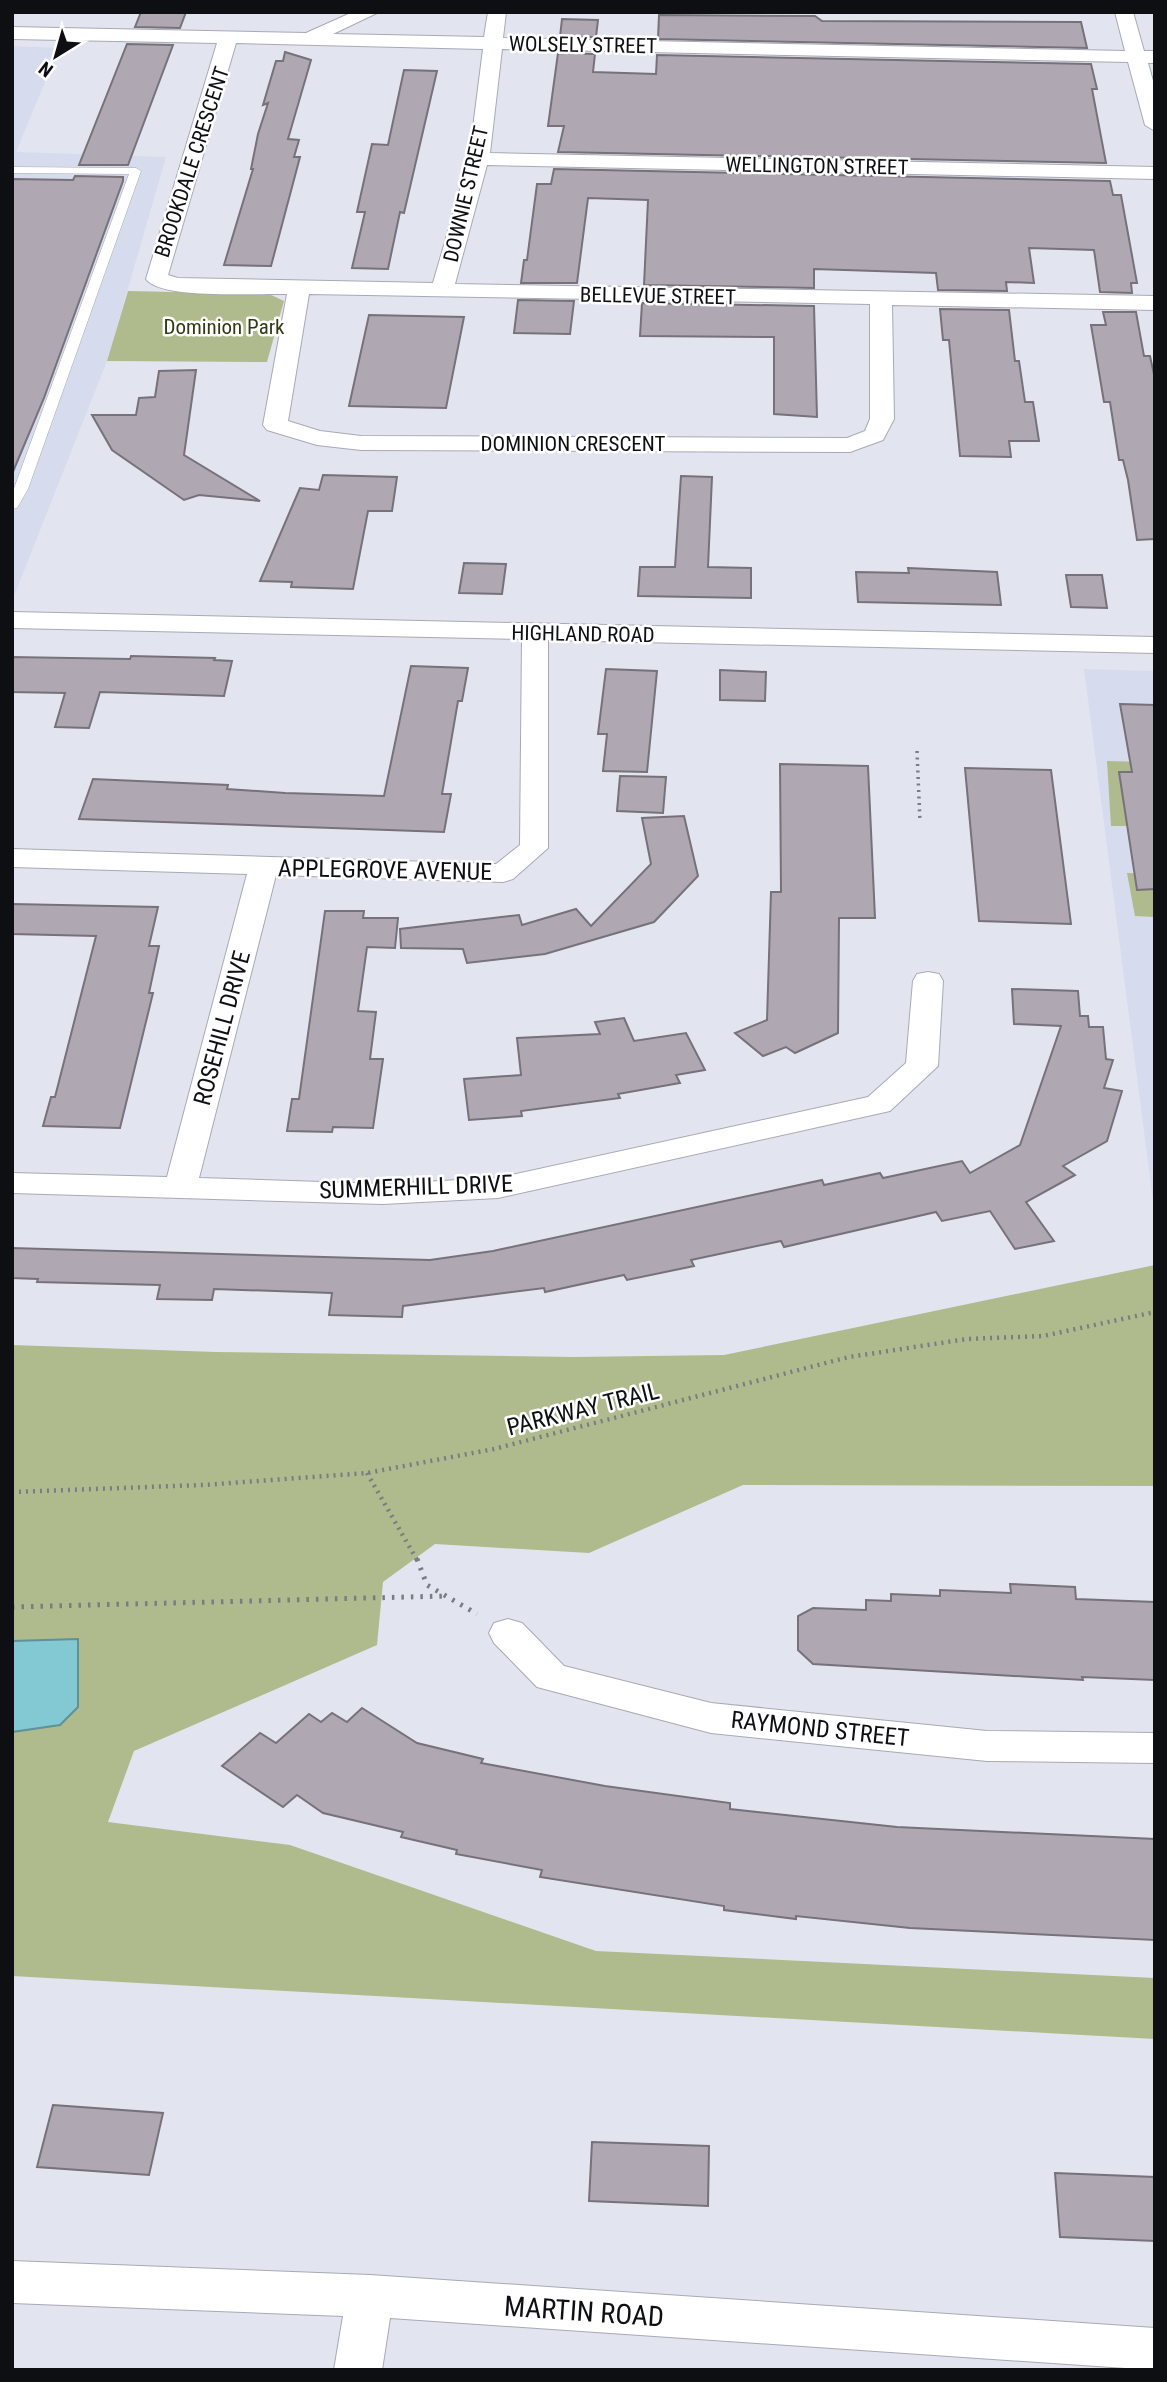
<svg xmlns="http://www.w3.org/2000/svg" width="1167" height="2382" font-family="'Roboto Condensed',sans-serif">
<rect width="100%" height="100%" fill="#e2e5f0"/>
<g fill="#d6dbed">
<path d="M 12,46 L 59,48 L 16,152 L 166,157 L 107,361 L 12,601 Z"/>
<path d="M 1084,669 L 1155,671 L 1155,1216 Z"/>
</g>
<g fill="#afbb8d">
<path d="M 128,291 L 269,294 L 284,301 L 267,362 L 107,361 Z"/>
<path d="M 1107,761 L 1142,762 L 1155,826 L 1111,826 Z"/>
<path d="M 1127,873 L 1155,874 L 1155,917 L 1135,916 Z"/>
<path d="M 1155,1265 L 1155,1486 L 743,1485 L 589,1553 L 435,1544 L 383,1582 L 377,1645 L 134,1751 L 108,1822 L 290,1845 L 596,1951 L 1155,1978 L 1155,2039 L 12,1976 L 12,1732 L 60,1725 L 78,1639 L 12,1641 L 12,1345 L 216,1352 L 573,1357 L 724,1355 Z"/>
</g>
<path fill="#82c9d3" stroke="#5f9199" stroke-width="2" d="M 78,1639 L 78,1707 L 60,1725 L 12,1732 L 12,1641 Z"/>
<g fill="#afa8b2" stroke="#77717a" stroke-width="2">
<path d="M 141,12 L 186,12 L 180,28 L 135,27 Z"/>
<path d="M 659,15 L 815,16 L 822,21 L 1081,22 L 1087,48 L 658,39 Z"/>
<path d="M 562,19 L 598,20 L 596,37 L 560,37 Z"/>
<path d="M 127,44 L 173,45 L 128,165 L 79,165 Z"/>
<path d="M 285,52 L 311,60 L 288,139 L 299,140 L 294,157 L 300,157 L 271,266 L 224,265 L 253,169 L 251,169 L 258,134 L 268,103 L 263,105 L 276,61 L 283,61 Z"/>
<path d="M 558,53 L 595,54 L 593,72 L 656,74 L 657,55 L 1091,64 L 1097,89 L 1092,89 L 1106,163 L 558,152 L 564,126 L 548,126 Z"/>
<path d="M 404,70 L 437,71 L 404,213 L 400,212 L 388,269 L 352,268 L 365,212 L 357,212 L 372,144 L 388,145 Z"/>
<path d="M 554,169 L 1110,181 L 1113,195 L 1121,195 L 1137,283 L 1131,283 L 1132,293 L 1100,292 L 1094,250 L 1029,248 L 1034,283 L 1006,282 L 1007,291 L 938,290 L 936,273 L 814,269 L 814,288 L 644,285 L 648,200 L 588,198 L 577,283 L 521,283 L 524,260 L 527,260 L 537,184 L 551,184 Z"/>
<path d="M 75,176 L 123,177 L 123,181 L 44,398 L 12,474 L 12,179 L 73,180 Z"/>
<path d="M 518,300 L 574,301 L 570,334 L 514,333 Z"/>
<path d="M 642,303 L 814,306 L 817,417 L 774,414 L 774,337 L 640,336 Z"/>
<path d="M 940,309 L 1009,310 L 1015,361 L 1019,361 L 1025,402 L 1033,402 L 1039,441 L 1009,441 L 1011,457 L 960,456 L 949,340 L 943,340 Z"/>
<path d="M 1103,312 L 1136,312 L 1144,356 L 1150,356 L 1155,379 L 1155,539 L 1137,540 L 1128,480 L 1123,460 L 1119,460 L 1110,402 L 1104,402 L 1091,325 L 1106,325 Z"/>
<path d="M 369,315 L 464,317 L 446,408 L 349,406 Z"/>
<path d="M 196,370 L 184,455 L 260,501 L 199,495 L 184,500 L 112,450 L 92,415 L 136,415 L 139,398 L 155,397 L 159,371 Z"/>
<path d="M 323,475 L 397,477 L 392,511 L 368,511 L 353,589 L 291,587 L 292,582 L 260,581 L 300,488 L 319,490 Z"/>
<path d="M 681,476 L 712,477 L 708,567 L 751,568 L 751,598 L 638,596 L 640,567 L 675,567 Z"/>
<path d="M 464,563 L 506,564 L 502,594 L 459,593 Z"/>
<path d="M 908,568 L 997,572 L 1001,605 L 858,602 L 856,572 L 909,573 Z"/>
<path d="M 1066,575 L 1102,575 L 1107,608 L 1071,607 Z"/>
<path d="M 131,656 L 215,658 L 214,660 L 232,661 L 224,696 L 100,692 L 89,728 L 55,727 L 65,693 L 12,692 L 12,657 L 130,659 Z"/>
<path d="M 411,666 L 468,668 L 462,701 L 458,701 L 442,794 L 451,794 L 444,832 L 79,819 L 93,779 L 228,785 L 227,789 L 285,793 L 384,796 Z"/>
<path d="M 606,669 L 657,671 L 647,772 L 603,771 L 607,734 L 598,734 Z"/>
<path d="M 720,670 L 766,672 L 765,701 L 720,700 Z"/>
<path d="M 1120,704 L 1155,705 L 1155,889 L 1137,890 L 1119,772 L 1132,772 Z"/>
<path d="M 780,764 L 868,766 L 875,918 L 839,918 L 838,1033 L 795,1053 L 786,1047 L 763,1056 L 735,1033 L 767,1020 L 771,892 L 781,892 Z"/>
<path d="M 965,768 L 1051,770 L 1071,924 L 979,921 Z"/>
<path d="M 620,776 L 666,777 L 663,813 L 617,811 Z"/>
<path d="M 684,816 L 698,876 L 654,922 L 545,954 L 467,963 L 463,949 L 401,948 L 400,929 L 519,915 L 522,925 L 576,909 L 591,926 L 651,864 L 642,818 Z"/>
<path d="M 12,904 L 158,907 L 149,946 L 159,946 L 149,993 L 153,993 L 120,1128 L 43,1126 L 51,1097 L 55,1097 L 96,936 L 12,934 Z"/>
<path d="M 325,911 L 364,911 L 363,918 L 398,918 L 395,948 L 367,947 L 358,1011 L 376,1012 L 370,1059 L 383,1059 L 373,1128 L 333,1127 L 332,1132 L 287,1131 L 292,1099 L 299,1099 Z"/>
<path d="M 1012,989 L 1078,991 L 1080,1016 L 1088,1016 L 1089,1027 L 1103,1027 L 1106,1059 L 1113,1060 L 1104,1088 L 1122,1091 L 1107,1141 L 1063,1166 L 1075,1175 L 1026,1202 L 1054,1241 L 1015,1249 L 990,1211 L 942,1221 L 936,1212 L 784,1247 L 781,1241 L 691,1260 L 694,1266 L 627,1280 L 624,1275 L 545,1292 L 544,1288 L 403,1306 L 402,1317 L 329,1315 L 332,1293 L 214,1289 L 212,1300 L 157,1299 L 160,1285 L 37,1282 L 38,1279 L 12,1278 L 12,1248 L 430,1260 L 493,1251 L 822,1180 L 824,1185 L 880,1173 L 883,1178 L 962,1161 L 970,1173 L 1020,1145 L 1061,1026 L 1014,1024 Z"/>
<path d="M 624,1018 L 634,1041 L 686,1033 L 705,1070 L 676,1075 L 680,1083 L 618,1094 L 620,1098 L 521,1111 L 522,1116 L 469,1120 L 464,1079 L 521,1075 L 517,1038 L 600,1034 L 595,1022 Z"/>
<path d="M 1010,1584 L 1075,1587 L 1076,1599 L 1155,1602 L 1155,1680 L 1082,1677 L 1083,1680 L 813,1664 L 798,1650 L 798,1616 L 813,1608 L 866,1610 L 866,1600 L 891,1601 L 891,1594 L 940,1596 L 940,1590 L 1011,1593 Z"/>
<path d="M 362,1708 L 417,1743 L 483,1759 L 481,1763 L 605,1786 L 730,1803 L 730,1809 L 897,1827 L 1155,1839 L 1155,1940 L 910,1928 L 796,1916 L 796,1919 L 724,1910 L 724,1906 L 540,1877 L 542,1870 L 456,1854 L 457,1850 L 401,1837 L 403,1832 L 323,1813 L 297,1795 L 283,1807 L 222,1766 L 260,1733 L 276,1743 L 309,1714 L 321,1722 L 332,1713 L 347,1722 Z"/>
<path d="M 53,2105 L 163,2113 L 149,2175 L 37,2167 Z"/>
<path d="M 592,2142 L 709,2146 L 708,2206 L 589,2201 Z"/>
<path d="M 1055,2173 L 1155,2177 L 1155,2241 L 1060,2237 Z"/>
</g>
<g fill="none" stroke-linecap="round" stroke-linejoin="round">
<defs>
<path id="lane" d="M 12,167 L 136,168 L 141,171 L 28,489 L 17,508 L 12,509 L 12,494 L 129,174 L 12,173 Z"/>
<g id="street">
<path d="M 353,12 L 379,12 L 333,34 L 484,37 L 488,12 L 506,12 L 503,38 L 1125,51 L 1115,12 L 1133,12 L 1144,51 L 1155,51 L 1155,63 L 1148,63 L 1155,88 L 1155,131 L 1145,125 L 1128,62 L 502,49 L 490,153 L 1155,167 L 1155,179 L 487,165 L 455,284 L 1155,296 L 1155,310 L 892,305 L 894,419 L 883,440 L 850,452 L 361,450 L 317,445 L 267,430 L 263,425 L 287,294 C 260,293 160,300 146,279 L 217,43 L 12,39 L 12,27 L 306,33 ZM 236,43 L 483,49 L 469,159 L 433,283 L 178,278 L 168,275 ZM 309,294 L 870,304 L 870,419 L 865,431 L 847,438 L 361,436 L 320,431 L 288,421 Z"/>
<path d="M 12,612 L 1155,637 L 1155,653 L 548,640 L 548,848 L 513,879 L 503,882 L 276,875 L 199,1178 L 383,1184 L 498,1178 L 868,1097 L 906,1063 L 913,981 L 917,974 L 928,972 L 939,974 L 943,981 L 938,1066 L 890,1111 L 498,1198 L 383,1204 L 12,1193 L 12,1173 L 167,1177 L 247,874 L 12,867 L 12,849 L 496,864 L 520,845 L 522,639 L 12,628 Z"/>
<path d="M 508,1619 L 522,1623 L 564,1666 L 711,1703 L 987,1731 L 1155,1733 L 1155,1763 L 987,1761 L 711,1733 L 537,1687 L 494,1643 L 489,1633 L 494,1623 Z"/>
<path d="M 12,2261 L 370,2275 L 1155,2328 L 1155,2370 L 390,2318 L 382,2370 L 334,2370 L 343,2316 L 12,2303 Z"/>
</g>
</defs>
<use href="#lane" stroke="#a7aab5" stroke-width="1"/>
<use href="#street" stroke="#a7aab5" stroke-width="2"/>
<path stroke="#7a7c83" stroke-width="3.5" stroke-dasharray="2 4.5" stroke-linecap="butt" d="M 917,751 L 920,822"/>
<g stroke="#7a7c83" stroke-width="4.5" stroke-dasharray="2 5" stroke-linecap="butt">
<path d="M 367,1473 L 417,1560"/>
<path d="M 12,1492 L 203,1485 L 367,1473 L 494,1449 L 849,1357 L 967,1339 L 1043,1336 L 1155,1312"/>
</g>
<g stroke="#7a7c83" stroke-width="5" stroke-dasharray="2.5 7" stroke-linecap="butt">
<path d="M 417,1559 L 427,1585 L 477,1614"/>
<path d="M 12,1607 L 447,1596"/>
</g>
<use href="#lane" fill="#fff" fill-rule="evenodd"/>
<use href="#street" fill="#fff" fill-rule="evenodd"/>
</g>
<g text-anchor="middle" stroke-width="5" stroke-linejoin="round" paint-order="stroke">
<g font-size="21" fill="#0e0f12" stroke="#fff">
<text transform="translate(583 45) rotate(1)" y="7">WOLSELY STREET</text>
<text transform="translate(192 162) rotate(-72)" y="7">BROOKDALE CRESCENT</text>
<text transform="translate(817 166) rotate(1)" y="7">WELLINGTON STREET</text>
<text transform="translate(466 194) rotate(-77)" y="7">DOWNIE STREET</text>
<text transform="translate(658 296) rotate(1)" y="7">BELLEVUE STREET</text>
<text x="573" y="451">DOMINION CRESCENT</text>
<text transform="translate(583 634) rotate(1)" y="7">HIGHLAND ROAD</text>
</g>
<g font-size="21" fill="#323a12" stroke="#fff">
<text x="224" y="334">Dominion Park</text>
</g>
<g font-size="24" fill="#0e0f12" stroke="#fff">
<text transform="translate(385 870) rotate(1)" y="8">APPLEGROVE AVENUE</text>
<text transform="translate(222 1028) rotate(-75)" y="8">ROSEHILL DRIVE</text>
<text transform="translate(416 1187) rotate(-2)" y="8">SUMMERHILL DRIVE</text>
<text transform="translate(583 1409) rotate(-14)" y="8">PARKWAY TRAIL</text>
<text transform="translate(820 1729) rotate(6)" y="8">RAYMOND STREET</text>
</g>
<g font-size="28" fill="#0e0f12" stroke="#fff">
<text transform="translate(584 2311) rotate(4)" y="10">MARTIN ROAD</text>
</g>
</g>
<rect width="1167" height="2382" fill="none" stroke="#0e0f12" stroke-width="28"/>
<g transform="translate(56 56) rotate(217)" stroke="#ffffff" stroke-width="5" paint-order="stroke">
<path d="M0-5L12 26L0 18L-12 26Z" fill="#0e0f12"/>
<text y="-10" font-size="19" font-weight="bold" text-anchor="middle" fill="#0e0f12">N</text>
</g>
</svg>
